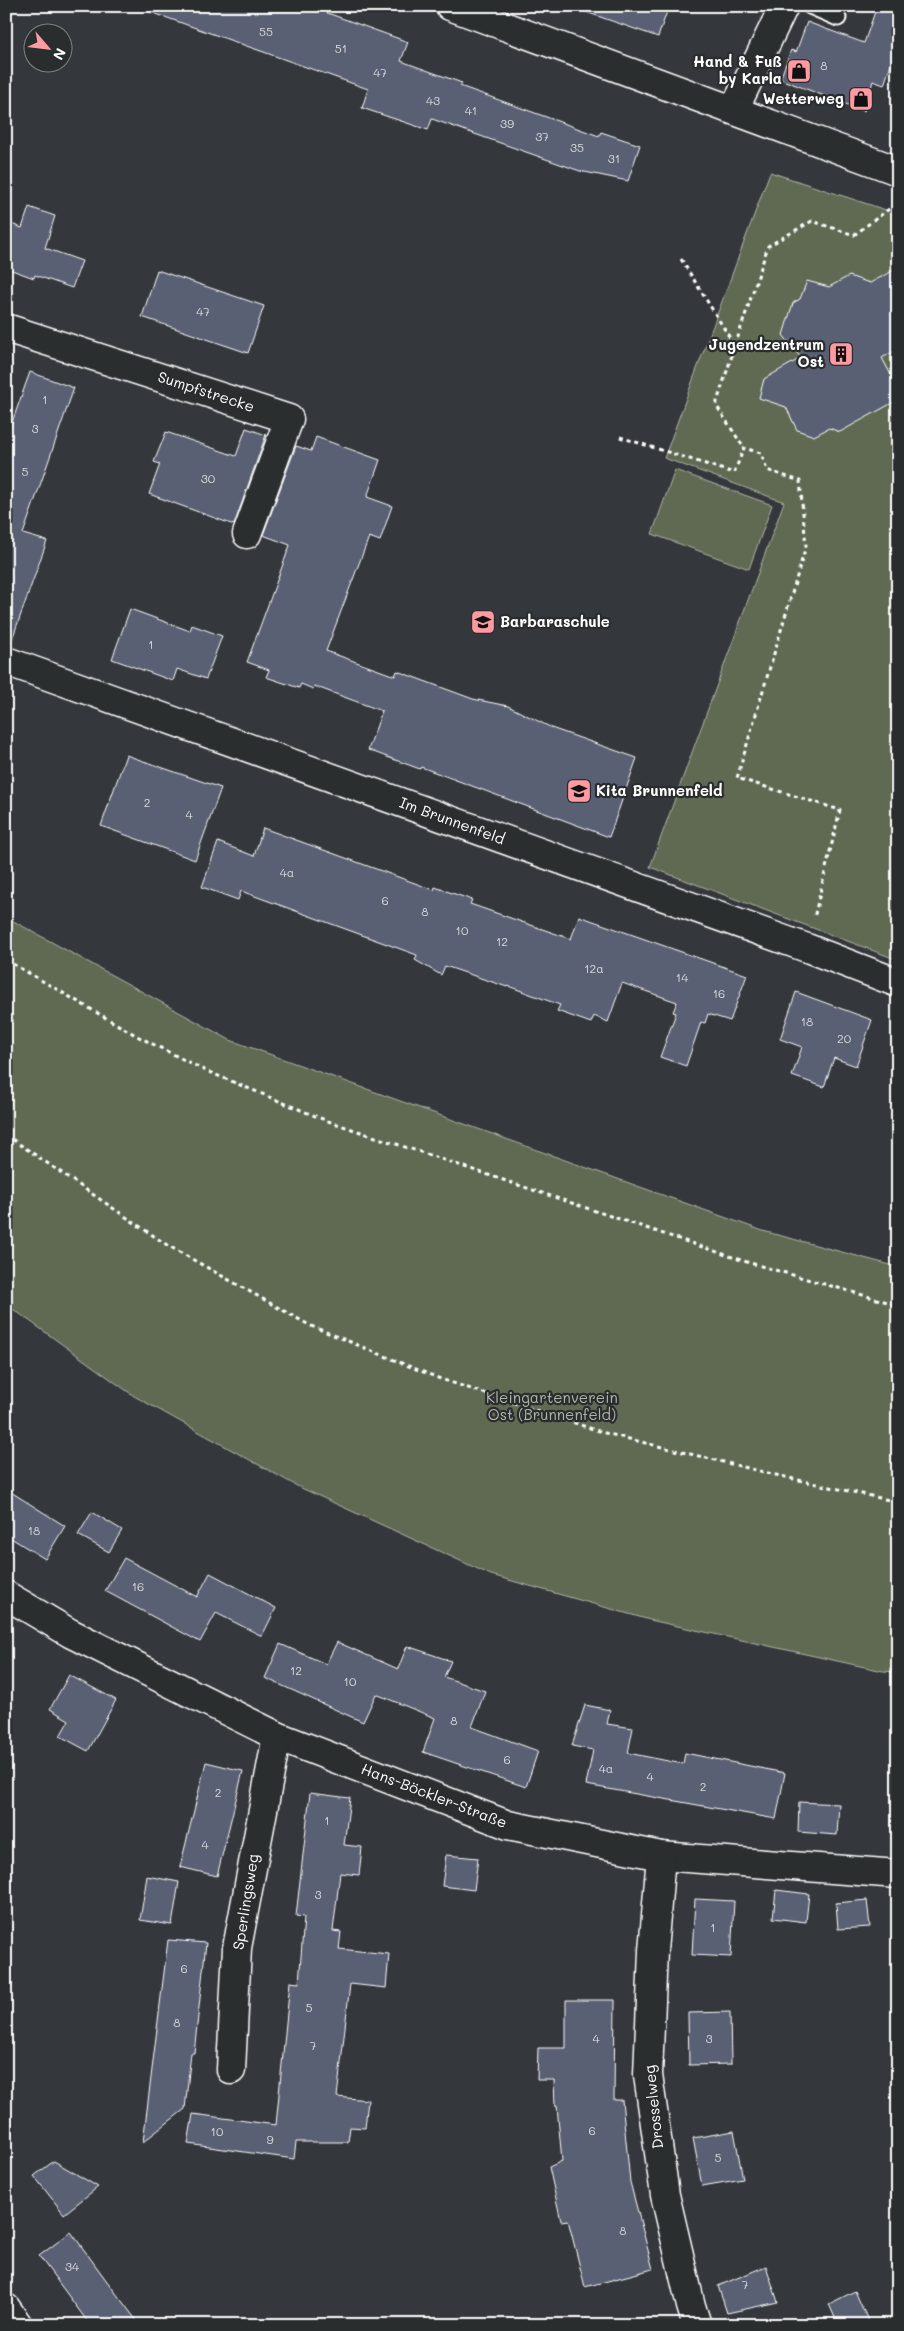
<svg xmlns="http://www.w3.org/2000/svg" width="904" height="2331" font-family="Mali,sans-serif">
<rect width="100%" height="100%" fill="#34373c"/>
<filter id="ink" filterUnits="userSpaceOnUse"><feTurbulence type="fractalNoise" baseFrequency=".02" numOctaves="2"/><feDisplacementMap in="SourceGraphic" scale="10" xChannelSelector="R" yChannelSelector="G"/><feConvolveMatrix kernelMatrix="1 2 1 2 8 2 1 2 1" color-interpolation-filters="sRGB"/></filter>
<g filter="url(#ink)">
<g fill="#616b52" stroke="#b0b5a8">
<path d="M 770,172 L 898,214 L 898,960 L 650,867 L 784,502 L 664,458 Z"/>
<path d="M 675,470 L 772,505 L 749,569 L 652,534 Z"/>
<path d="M 6,917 L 230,1040 L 763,1231 L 898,1267 L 898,1672 L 883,1671 L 650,1620 L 491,1575 L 297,1486 L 134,1396 L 6,1304 Z"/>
</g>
<g fill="#5a6173" stroke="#fff">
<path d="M 145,6 L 308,6 L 408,42 L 401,61 L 462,83 L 460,86 L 599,136 L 601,132 L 640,145 L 628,181 L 580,171 L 432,119 L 428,130 L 362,108 L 368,89 L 145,10 Z"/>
<path d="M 583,6 L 669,6 L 658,37 L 583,11 Z"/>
<path d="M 877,6 L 898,6 L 898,43 L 884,85 L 873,81 L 864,111 L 780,79 L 791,50 L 796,52 L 807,22 L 864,43 Z"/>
<path d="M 29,207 L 55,216 L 45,248 L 82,261 L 72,288 L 35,275 L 34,278 L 6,268 L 6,222 L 22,228 Z"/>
<path d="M 898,268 L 898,349 L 882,358 L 898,388 L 894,402 L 840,432 L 829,428 L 814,436 L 797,430 L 786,407 L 759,398 L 764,379 L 801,358 L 783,335 L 793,303 L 800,299 L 807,281 L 829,287 L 849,276 L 870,283 Z"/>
<path d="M 157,270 L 264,306 L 248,353 L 142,317 Z"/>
<path d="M 30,372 L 74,388 L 23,534 L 47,541 L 10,645 L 6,644 L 6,439 Z"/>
<path d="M 246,428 L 266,435 L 234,525 L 149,494 L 160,464 L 154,462 L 166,432 L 236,456 Z"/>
<path d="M 316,437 L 380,460 L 367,497 L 392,506 L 380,541 L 369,537 L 326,651 L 395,676 L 397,671 L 473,699 L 508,706 L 554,729 L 637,758 L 609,837 L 421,767 L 420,769 L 368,750 L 382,711 L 314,686 L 313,689 L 301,684 L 299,688 L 266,677 L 269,670 L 247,662 L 290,545 L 263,535 L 296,446 L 311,451 Z"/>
<path d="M 130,609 L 190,631 L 192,625 L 222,636 L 206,679 L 177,669 L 173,681 L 112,659 Z"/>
<path d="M 126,755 L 221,788 L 195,860 L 101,826 Z"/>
<path d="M 263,828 L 434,890 L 435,887 L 472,900 L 470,904 L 571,939 L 579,916 L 747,975 L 730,1021 L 708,1014 L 705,1023 L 701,1022 L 686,1066 L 660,1057 L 676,1013 L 673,1012 L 677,1002 L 622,983 L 608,1022 L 594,1016 L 591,1023 L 557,1011 L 560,1005 L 508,986 L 507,987 L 445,966 L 441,975 L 415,960 L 417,955 L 241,891 L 238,900 L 202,887 L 218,842 L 254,856 Z"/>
<path d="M 796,992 L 872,1020 L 856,1066 L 834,1058 L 824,1087 L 792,1076 L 802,1047 L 780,1039 Z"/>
<path d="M 6,1489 L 65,1526 L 45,1559 L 6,1535 Z"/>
<path d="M 92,1512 L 122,1530 L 109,1552 L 78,1535 Z"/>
<path d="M 124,1558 L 197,1597 L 210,1573 L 276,1608 L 262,1636 L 216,1613 L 200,1642 L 105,1591 Z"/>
<path d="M 337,1642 L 398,1669 L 407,1646 L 451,1661 L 444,1677 L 485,1691 L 472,1727 L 538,1751 L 526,1787 L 423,1752 L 435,1718 L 376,1694 L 363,1722 L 265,1678 L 280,1644 L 326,1664 Z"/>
<path d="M 69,1675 L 116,1700 L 88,1751 L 60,1736 L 69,1720 L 50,1709 Z"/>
<path d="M 585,1705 L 610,1710 L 607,1724 L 633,1728 L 628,1753 L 683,1764 L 685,1753 L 785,1773 L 776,1819 L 586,1785 L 593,1750 L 572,1746 Z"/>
<path d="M 206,1762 L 243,1771 L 217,1876 L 180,1867 Z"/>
<path d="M 310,1793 L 350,1798 L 344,1845 L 362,1847 L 359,1875 L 340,1873 L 333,1931 L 341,1932 L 339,1949 L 389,1954 L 386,1988 L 350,1984 L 337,2097 L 368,2100 L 365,2128 L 350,2127 L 348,2142 L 296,2142 L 294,2159 L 188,2144 L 193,2114 L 276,2125 L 290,1982 L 299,1983 L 304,1917 L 296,1916 Z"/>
<path d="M 799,1802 L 839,1804 L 837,1835 L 798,1832 Z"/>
<path d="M 446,1855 L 478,1858 L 474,1890 L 442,1886 Z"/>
<path d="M 147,1876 L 179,1882 L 172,1925 L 140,1920 Z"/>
<path d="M 776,1890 L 809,1894 L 806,1922 L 773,1918 Z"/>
<path d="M 695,1899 L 734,1901 L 731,1957 L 692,1955 Z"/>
<path d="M 867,1900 L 870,1927 L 838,1929 L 836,1903 Z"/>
<path d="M 168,1940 L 206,1943 L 194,2053 L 191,2053 L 185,2109 L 143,2142 Z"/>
<path d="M 566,2000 L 615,2000 L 614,2100 L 622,2100 L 630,2182 L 653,2269 L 585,2287 L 568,2220 L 561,2221 L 549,2167 L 562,2161 L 557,2106 L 555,2106 L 554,2080 L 537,2080 L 538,2048 L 566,2048 Z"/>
<path d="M 730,2012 L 731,2064 L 689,2065 L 688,2013 Z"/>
<path d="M 734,2131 L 743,2179 L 702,2186 L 693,2138 Z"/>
<path d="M 54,2161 L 98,2187 L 64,2214 L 34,2176 Z"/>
<path d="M 71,2232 L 112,2288 L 140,2325 L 90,2325 L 39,2256 Z"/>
<path d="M 766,2266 L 778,2302 L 727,2313 L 718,2286 Z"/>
<path d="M 855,2291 L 870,2325 L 838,2325 L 829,2304 Z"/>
</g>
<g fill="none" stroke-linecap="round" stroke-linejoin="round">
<defs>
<path id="service" d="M 810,6 L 838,18"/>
<g id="minor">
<path d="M 734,110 L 784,6"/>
<path d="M 6,328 L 289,419 L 247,534"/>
<path d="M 6,661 L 807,948 L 898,983"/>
<path d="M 6,1595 L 70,1633 L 277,1736 L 508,1825 L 661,1856 L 898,1874"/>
<path d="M 661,1856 L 653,1951 L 648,2075 L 665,2195 L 691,2306 L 697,2325"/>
<path d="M 231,2070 L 237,1948 L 277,1736"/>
<path d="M 6,2308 L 18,2325"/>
</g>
<path id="tertiary" d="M 450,6 L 898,171"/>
</defs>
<use href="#service" stroke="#fff" stroke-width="19"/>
<use href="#minor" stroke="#fff" stroke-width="31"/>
<use href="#tertiary" stroke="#fff" stroke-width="31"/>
<g stroke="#fff" stroke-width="3" stroke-dasharray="4 4" stroke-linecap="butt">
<path d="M 681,259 L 735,346 L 716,405 L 744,448"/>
<path d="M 735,346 L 768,246 L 812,221 L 854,235 L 897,203"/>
<path d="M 620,437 L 734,473 L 744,448 L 761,453 L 767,470 L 800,481 L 806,546 L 737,778 L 840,810 L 814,918"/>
<path d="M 6,960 L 139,1037 L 204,1070 L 325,1120 L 747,1262 L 898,1305"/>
<path d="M 6,1135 L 167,1245 L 309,1325 L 438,1378 L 605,1433 L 776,1475 L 898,1502"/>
</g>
<use href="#service" stroke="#2a2d2e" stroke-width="15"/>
<use href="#minor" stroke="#2a2d2e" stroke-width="28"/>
<use href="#tertiary" stroke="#2a2d2e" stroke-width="28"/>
</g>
</g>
<defs>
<symbol id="shop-square" viewBox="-11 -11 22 22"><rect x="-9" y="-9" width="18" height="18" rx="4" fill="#ff9aa2" stroke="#2a2d2e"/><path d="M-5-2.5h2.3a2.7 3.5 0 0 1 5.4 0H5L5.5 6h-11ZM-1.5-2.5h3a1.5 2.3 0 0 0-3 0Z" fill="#111"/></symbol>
<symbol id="building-square" viewBox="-11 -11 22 22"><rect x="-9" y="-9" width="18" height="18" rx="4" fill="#ff9aa2" stroke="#2a2d2e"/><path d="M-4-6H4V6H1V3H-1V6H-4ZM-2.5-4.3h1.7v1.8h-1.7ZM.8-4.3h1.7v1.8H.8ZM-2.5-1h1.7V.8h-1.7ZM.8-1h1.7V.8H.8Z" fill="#111"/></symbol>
<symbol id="school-square" viewBox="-11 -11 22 22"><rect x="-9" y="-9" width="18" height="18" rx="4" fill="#ff9aa2" stroke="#2a2d2e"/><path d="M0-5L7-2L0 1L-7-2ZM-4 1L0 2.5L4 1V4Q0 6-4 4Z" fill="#111"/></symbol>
</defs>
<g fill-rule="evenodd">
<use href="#shop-square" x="785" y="57" width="28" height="28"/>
<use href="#shop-square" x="847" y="85" width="28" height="28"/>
<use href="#building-square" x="827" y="340" width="28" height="28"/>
<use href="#school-square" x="469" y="608" width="28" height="28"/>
<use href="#school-square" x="565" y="777" width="28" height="28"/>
</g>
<g text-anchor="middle" stroke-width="4.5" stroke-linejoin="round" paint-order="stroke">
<g font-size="12" fill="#d6d8dc">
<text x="266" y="36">55</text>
<text x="341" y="53">51</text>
<text x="824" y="70">8</text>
<text x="380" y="77">47</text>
<text x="433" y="105">43</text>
<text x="471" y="115">41</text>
<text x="507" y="128">39</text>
<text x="542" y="141">37</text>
<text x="577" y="152">35</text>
<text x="614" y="163">31</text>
<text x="203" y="316">47</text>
<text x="45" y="404">1</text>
<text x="35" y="433">3</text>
<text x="25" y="476">5</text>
<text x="208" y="483">30</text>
<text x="151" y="649">1</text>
<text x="147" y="807">2</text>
<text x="189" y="819">4</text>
<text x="287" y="877">4a</text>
<text x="385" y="905">6</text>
<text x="425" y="916">8</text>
<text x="462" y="935">10</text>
<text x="502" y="946">12</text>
<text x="594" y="973">12a</text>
<text x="682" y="982">14</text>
<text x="719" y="998">16</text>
<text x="807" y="1026">18</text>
<text x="844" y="1043">20</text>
<text x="34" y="1535">18</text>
<text x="138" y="1591">16</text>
<text x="296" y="1675">12</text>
<text x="350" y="1686">10</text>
<text x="454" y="1725">8</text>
<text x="507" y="1764">6</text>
<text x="606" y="1773">4a</text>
<text x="650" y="1781">4</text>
<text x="703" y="1791">2</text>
<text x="218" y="1797">2</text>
<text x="327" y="1825">1</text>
<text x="205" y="1849">4</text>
<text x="318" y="1899">3</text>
<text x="713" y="1932">1</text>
<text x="184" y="1973">6</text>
<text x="309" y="2012">5</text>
<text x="177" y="2027">8</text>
<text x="596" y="2043">4</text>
<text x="709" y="2043">3</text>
<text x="313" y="2050">7</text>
<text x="592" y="2135">6</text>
<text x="217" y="2136">10</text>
<text x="270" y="2144">9</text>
<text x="718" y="2162">5</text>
<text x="623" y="2235">8</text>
<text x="72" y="2271">34</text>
<text x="745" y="2289">7</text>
</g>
<g font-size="15" font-weight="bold" fill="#fff" stroke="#2a2d2e" text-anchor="end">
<text x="782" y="67">Hand &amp; Fuß<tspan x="782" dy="17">by Karla</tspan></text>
<text x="844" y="104">Wetterweg</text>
<text x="824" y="350">Jugendzentrum<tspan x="824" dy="17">Ost</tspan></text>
<text x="500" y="627" text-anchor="start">Barbaraschule</text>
<text x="596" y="796" text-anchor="start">Kita Brunnenfeld</text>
</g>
<g font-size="15" fill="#fff" stroke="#2a2d2e">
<text transform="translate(206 392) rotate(18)" y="5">Sumpfstrecke</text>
<text transform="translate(452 821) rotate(20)" y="5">Im Brunnenfeld</text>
<text transform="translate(434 1796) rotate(21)" y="5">Hans-Böckler-Straße</text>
<text transform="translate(246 1902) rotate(-81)" y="5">Sperlingsweg</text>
<text transform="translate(654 2107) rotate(-96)" y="5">Drosselweg</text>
</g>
<g font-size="15" fill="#b0b5a8" stroke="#2a2d2e">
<text x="552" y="1403">Kleingartenverein<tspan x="552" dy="17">Ost (Brunnenfeld)</tspan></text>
</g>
</g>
<rect width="904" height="2331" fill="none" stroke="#2a2d2e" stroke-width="25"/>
<rect x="12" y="12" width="879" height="2306" fill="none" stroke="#fff" stroke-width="2" filter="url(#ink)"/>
<g transform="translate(48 48) rotate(118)"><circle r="24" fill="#2a2d2e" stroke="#7f8182"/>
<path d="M0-4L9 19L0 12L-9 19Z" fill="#ff9aa2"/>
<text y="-8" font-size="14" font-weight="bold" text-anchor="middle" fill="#ffffff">N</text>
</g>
</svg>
